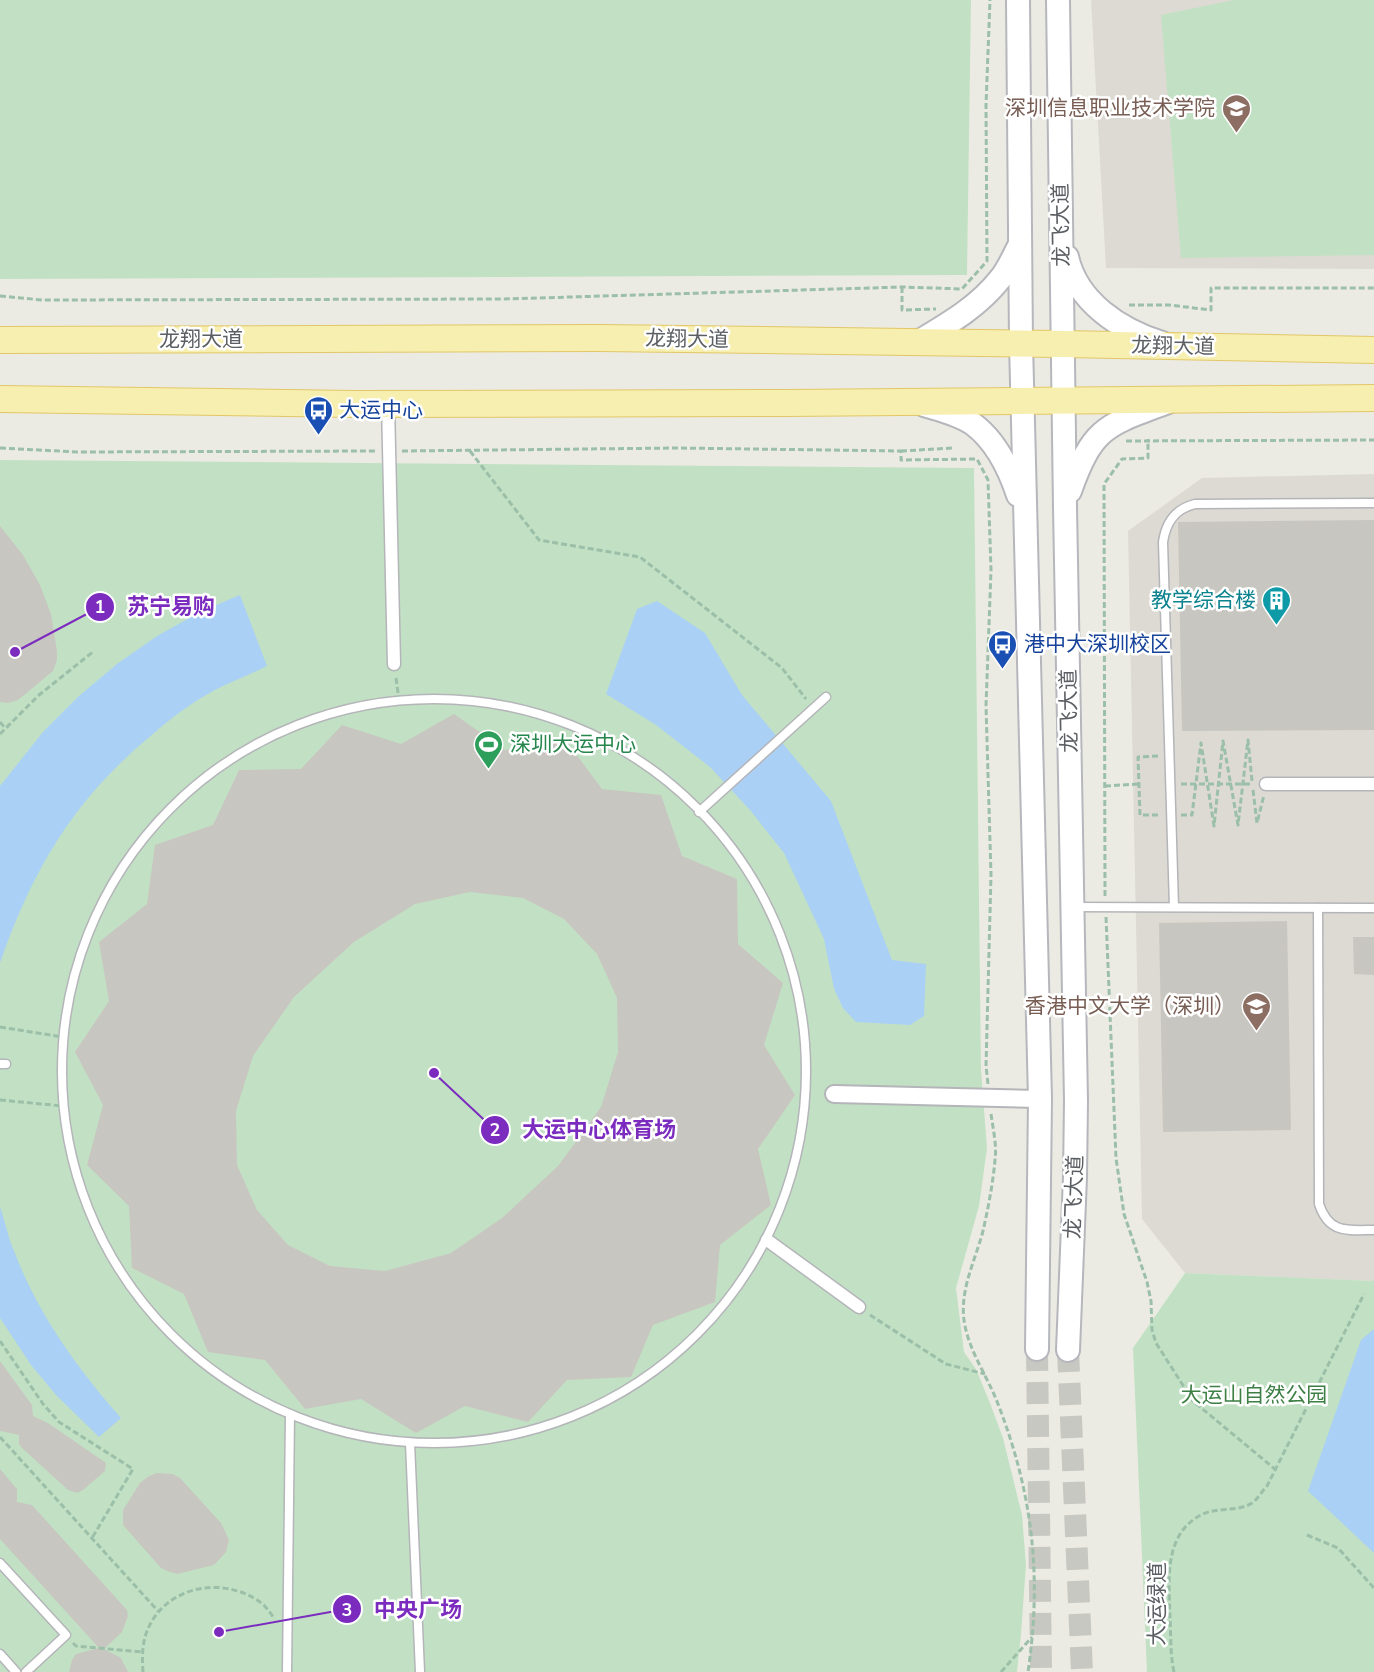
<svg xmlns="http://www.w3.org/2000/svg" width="1374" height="1672" font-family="'Nunito Sans','Noto Sans SC',sans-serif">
<rect width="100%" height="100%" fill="#ecebe3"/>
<g fill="#dcdad2">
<path d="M 1091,0 L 1374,0 L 1374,269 L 1106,268 Z"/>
<path d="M 1374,474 L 1374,1281 L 1185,1273 L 1142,1219 L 1128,531 L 1202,478 Z"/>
</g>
<g fill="#c2e1c4">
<path d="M 0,0 L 971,0 L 967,275 L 0,279 Z"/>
<path d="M 1234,0 L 1374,0 L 1374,255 L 1181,258 L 1161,15 Z"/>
<path d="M 0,460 L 974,468 L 981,1070 L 987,1148 L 979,1206 L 956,1288 L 964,1352 L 976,1369 L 990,1403 L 1003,1438 L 1022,1515 L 1026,1565 L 1021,1634 L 1017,1672 L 0,1672 Z"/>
<path d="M 1185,1273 L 1374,1281 L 1374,1672 L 1147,1672 L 1133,1348 Z"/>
</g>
<g fill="#aad0f5">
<path d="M 240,595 L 267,666 C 249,675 230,682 213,691 C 191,703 171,718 153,734 C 75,798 33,868 0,963 L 0,786 L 43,732 L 79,696 L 117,664 L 157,636 L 202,611 Z"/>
<path d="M 657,601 L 705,633 L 742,695 L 831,801 L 892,960 L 926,964 L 924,1016 L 910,1025 L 856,1022 L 843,1008 L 834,989 L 824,939 L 784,853 L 750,810 L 710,767 L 656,725 L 606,694 L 637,609 Z"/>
<path d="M 0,1207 C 5,1221 8,1237 14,1251 C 38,1314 77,1368 121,1418 L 99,1437 L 56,1395 L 31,1365 L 0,1318 Z"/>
<path d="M 1374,1329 L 1374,1553 L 1308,1491 L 1361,1340 Z"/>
</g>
<g fill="#c8c6c0" fill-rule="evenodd">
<path d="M 1374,520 L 1374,730 L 1182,731 L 1178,522 Z"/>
<path d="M 0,526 L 23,555 L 40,585 L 51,614 L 57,651 L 57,660 L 53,671 L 18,700 L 8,703 L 0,702 Z"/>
<path d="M 454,714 L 505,750 L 564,738 L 602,789 L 661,795 L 682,856 L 737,879 L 738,944 L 783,983 L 764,1045 L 795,1095 L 758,1149 L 771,1205 L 720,1245 L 715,1302 L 653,1325 L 631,1377 L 567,1380 L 528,1422 L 465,1406 L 416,1433 L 361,1399 L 305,1409 L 265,1360 L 208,1352 L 184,1294 L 132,1268 L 129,1206 L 87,1165 L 103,1105 L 75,1052 L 109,1001 L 99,942 L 147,904 L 155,845 L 213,825 L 239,770 L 301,769 L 342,725 L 401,744 ZM 470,892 L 523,898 L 564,919 L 597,954 L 617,998 L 618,1052 L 601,1107 L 558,1166 L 502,1218 L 451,1253 L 385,1271 L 330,1266 L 288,1245 L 257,1210 L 237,1165 L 236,1111 L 253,1056 L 294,997 L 354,942 L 415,904 Z"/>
<path d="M 1287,921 L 1291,1130 L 1163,1132 L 1159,923 Z"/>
<path d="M 1353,937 L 1374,937 L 1374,975 L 1354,974 Z"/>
<path d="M 0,1361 L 32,1405 L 33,1416 L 48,1423 L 106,1463 L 105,1471 L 83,1490 L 77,1493 L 68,1490 L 22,1448 L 19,1444 L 19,1435 L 0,1431 Z"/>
<path d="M 0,1469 L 17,1489 L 17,1502 L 32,1505 L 127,1610 L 128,1616 L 122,1632 L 104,1649 L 121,1658 L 128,1672 L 69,1672 L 72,1660 L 76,1654 L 99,1648 L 0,1539 Z"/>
<path d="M 157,1473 L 173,1474 L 180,1478 L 221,1523 L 229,1540 L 226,1552 L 214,1565 L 177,1574 L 167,1571 L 161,1568 L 123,1525 L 123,1510 L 140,1483 L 149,1476 Z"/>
</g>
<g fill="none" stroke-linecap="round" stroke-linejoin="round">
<g stroke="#c8c8c3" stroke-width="22" stroke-dasharray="22 11" stroke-linecap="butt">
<path d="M 1037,1349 L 1041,1672"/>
<path d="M 1068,1350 L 1082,1672"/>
</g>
<defs>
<g id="service">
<circle cx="434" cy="1071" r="372"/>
<path d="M 699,812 L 826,697"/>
<path d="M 1073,907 L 1374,908"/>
<path d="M 1174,907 L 1163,542 C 1166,522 1175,509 1195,504 L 1374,503"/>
<path d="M 1318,908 L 1319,1204 C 1329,1234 1347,1230 1374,1230"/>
<path d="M 0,1064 L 6,1064"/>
<path d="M 410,1443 L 420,1672"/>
<path d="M 0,1563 L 66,1635 L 26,1672"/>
<path d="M 0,1654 L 16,1672"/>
<path d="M 287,1672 L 290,1414"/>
</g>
<g id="pedestrian">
<path d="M 388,404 L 394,664"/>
<path d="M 1266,784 L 1374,784"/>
<path d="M 767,1240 L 859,1307"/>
</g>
<path id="minor" d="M 834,1094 L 1040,1099"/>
<g id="secondary">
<path d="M 1018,0 L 1021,343 L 1040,1099 L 1037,1349"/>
<path d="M 1058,0 L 1065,507 L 1076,1101 L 1075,1177 L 1068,1350"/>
<path d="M 1067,257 C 1077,302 1120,330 1162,343"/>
<path d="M 918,342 C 948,324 978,307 1000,279 C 1008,270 1013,257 1019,246"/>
<path d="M 924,405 C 940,410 959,414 973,424 C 996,441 1009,468 1018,495"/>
<path d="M 1070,491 C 1093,426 1107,425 1168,402"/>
</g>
<g id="primary">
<path d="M 0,340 L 600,338 L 1064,344 L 1374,350"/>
<path d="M 0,399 L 354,404 L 786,403 L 1374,398"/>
</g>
</defs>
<use href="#service" stroke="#b4b5b9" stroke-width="11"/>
<use href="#pedestrian" stroke="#b4b5b9" stroke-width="15"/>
<use href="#minor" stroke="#b4b5b9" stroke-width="20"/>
<use href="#secondary" stroke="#b5b7bc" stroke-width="26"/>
<use href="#primary" stroke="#e2c767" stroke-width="28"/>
<g stroke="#9bbfa8" stroke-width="3" stroke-dasharray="6 3" stroke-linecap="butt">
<path d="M 902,287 L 902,310 L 936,309"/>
<path d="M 0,296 L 42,300 L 504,299 L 902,287 L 962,289 L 987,261 L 986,105 L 990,0"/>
<path d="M 1129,305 L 1169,305 L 1211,310 L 1211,288 L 1374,288"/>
<path d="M 1126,441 L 1374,440"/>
<path d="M 0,448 L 77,452 L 375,451"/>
<path d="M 402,451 L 677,448 L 901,451 L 901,460 L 977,459 L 988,480 L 991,570 L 986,706 L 991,875 L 986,1066 L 988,1084"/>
<path d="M 470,451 L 539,540 L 640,557 L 782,668 L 806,699"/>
<path d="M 901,451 L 953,448"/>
<path d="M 396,678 L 399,700"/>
<path d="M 0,722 L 5,728"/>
<path d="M 0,734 L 39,695 L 94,651"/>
<path d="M 1158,756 L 1138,757 L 1140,815 L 1159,815"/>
<path d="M 1181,784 L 1252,784"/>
<path d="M 1105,786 L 1139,784"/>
<path d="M 1253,790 L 1257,823 L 1264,795"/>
<path d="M 1181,815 L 1192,815 L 1201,743 L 1214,826 L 1223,741 L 1238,825 L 1248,740 L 1252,781"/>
<path d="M 1105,896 L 1104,484 L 1122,459 L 1148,458 L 1148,439"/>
<path d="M 1106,917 L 1116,1158 L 1124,1214 L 1147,1282 L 1151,1301 L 1152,1330 L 1156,1343 L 1193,1401 L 1276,1470"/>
<path d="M 0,1027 L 63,1037"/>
<path d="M 0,1100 L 63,1106"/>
<path d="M 991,1114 C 993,1129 997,1145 995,1160 C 993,1183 988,1209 983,1231 C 975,1261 960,1289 964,1320 C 968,1350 987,1375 998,1404 C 1033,1494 1042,1577 1028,1672"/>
<path d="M 870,1315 L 946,1364 L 985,1374"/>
<path d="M 0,1341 L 43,1404 L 59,1422 L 133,1469 L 92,1538"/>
<path d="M 0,1437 L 158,1611"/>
<path d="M 1307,1535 L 1338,1548 L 1374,1588"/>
<path d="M 73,1643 L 76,1646 L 142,1652"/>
<path d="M 143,1672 C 142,1658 142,1644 147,1631 C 165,1586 222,1575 260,1602 C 266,1606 270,1613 275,1619"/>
<path d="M 1001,1672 L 1032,1637"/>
<path d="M 1174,1672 C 1170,1654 1171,1635 1170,1617 C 1169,1580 1163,1533 1203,1514 C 1218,1507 1238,1512 1252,1503 C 1258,1499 1262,1491 1267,1486 L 1364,1294"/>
</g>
<use href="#service" stroke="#fff" stroke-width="8"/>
<use href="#pedestrian" stroke="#fff" stroke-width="12"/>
<use href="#minor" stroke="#fff" stroke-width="16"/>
<use href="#secondary" stroke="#fff" stroke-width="22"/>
<use href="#primary" stroke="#f6efaf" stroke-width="26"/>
</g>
<defs>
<symbol id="university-pin" viewBox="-11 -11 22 30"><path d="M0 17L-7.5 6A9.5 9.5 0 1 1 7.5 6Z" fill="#8d6e63" stroke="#fff"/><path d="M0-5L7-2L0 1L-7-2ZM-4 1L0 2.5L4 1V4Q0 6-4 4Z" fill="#fff"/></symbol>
<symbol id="bus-pin" viewBox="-11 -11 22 30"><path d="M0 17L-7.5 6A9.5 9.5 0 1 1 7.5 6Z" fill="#1a4fb4" stroke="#fff"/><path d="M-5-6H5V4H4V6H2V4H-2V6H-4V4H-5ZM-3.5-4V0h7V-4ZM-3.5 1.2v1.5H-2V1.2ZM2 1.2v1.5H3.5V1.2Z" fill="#fff"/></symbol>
<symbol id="building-pin" viewBox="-11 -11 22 30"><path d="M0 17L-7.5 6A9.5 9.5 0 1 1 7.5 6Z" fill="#0f9aa8" stroke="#fff"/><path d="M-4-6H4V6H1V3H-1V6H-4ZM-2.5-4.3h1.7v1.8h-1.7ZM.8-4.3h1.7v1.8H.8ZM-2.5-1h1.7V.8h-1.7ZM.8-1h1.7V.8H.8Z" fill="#fff"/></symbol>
<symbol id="stadium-pin" viewBox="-11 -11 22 30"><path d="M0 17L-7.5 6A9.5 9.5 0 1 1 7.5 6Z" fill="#2e9e5b" stroke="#fff"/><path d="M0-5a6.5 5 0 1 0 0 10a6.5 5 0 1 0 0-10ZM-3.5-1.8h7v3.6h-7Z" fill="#fff"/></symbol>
</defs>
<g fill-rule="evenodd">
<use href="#university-pin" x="1220" y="92" width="33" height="45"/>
<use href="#bus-pin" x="302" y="394" width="33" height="45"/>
<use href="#building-pin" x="1260" y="584" width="33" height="45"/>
<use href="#bus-pin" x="986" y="628" width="33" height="45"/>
<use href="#stadium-pin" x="472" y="728" width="33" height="45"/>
<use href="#university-pin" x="1240" y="990" width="33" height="45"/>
</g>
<g text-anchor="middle" stroke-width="5" stroke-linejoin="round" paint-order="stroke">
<g font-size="21" fill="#785e54" stroke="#fff" text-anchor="end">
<text x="1215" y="115">深圳信息职业技术学院</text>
<text x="1235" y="1013">香港中文大学（深圳）</text>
</g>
<g font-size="21" fill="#5b5e62" stroke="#fff">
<text transform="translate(1061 225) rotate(-91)" y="7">龙飞大道</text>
<text x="201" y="346">龙翔大道</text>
<text transform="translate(687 339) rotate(1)" y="7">龙翔大道</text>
<text transform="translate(1173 346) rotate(1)" y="7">龙翔大道</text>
<text transform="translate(1069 711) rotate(-91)" y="7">龙飞大道</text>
<text transform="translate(1074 1197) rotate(-88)" y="7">龙飞大道</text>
<text transform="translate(1157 1604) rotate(-90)" y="7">大运绿道</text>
</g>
<g font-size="21" fill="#164399" stroke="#fff" text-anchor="start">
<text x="339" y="417">大运中心</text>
<text x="1024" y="651">港中大深圳校区</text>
</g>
<g font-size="21" fill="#0d838f" stroke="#fff" text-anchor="end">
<text x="1256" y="607">教学综合楼</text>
</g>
<g font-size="21" fill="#27864d" stroke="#fff" text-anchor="start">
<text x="510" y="751">深圳大运中心</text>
</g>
<g font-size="21" fill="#3e7f45" stroke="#fff">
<text x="1254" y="1402">大运山自然公园</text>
</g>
</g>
<path fill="none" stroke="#7b2cbf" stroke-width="2" d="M15 652L100 607M434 1073L495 1130M219 1632L347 1609"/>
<g fill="#7b2cbf" stroke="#fff" stroke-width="2">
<circle cx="15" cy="652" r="6"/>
<circle cx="434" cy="1073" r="6"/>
<circle cx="219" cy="1632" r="6"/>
<circle cx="100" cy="607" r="15"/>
<circle cx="495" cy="1130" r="15"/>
<circle cx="347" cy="1609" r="15"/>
</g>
<g font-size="18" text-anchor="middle" font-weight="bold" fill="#fff">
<text x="100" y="613">1</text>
<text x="495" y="1136">2</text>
<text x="347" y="1616">3</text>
</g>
<g font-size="22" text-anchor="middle" font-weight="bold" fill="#7b2cbf" stroke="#fff" stroke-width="5" stroke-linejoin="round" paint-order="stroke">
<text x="171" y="614">苏宁易购</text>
<text x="599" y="1137">大运中心体育场</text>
<text x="418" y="1617">中央广场</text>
</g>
</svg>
